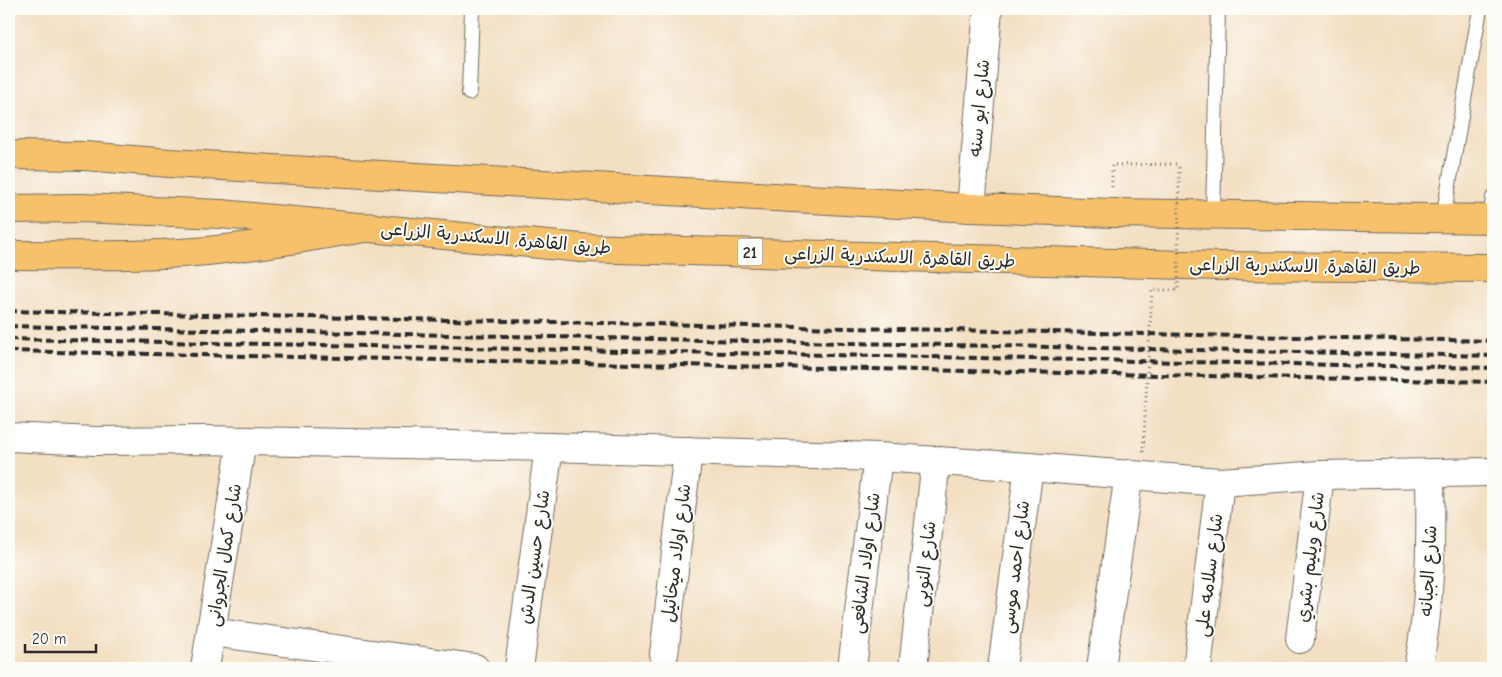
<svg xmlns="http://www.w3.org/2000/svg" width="1502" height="677" font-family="'Comic Neue','Playpen Sans Arabic',sans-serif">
<rect width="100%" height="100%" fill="#fdfcf7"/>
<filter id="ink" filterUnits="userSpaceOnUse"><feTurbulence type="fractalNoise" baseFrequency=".02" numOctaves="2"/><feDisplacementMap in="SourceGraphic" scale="10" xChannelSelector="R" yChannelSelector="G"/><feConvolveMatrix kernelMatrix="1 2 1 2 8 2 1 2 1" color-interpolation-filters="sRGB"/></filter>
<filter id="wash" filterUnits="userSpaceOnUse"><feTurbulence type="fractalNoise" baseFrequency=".0096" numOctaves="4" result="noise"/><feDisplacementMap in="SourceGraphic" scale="20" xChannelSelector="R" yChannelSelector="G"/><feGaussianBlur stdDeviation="1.12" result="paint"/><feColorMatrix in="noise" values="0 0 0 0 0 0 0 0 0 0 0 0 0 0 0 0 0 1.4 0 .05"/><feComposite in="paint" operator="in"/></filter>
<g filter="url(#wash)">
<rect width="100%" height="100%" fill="#f3dfc2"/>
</g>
<g filter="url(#ink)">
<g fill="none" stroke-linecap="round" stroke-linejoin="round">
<defs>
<g id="service">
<path d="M 469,93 L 472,9"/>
<path d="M 1213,215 L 1218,9"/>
<path d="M 1443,218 L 1480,9"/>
<path d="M 1490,219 L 1493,198"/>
</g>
<g id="minor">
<path d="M 971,208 L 988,9"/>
<path d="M 9,437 L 95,441 L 202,440 L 549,447 L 878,457 L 1029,467 L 1220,482 L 1320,475 L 1493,472"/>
<path d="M 211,632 L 475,668"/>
<path d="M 1300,639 L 1320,475"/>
<path d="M 664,654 L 688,451"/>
<path d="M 205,668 L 242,441"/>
<path d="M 519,668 L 549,447"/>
<path d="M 852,668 L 878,457"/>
<path d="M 913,668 L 936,460"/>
<path d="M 1002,668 L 1029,467"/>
<path d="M 1101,668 L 1129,474"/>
<path d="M 1197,668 L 1220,482"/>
<path d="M 1418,668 C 1431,604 1431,539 1430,474"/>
</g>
<g id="trunk">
<path d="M 9,155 L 85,156 L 169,163 L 971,208 L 1113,213 L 1493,219"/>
<path d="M 9,209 L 81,208 L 221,214 L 581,248 L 1221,266 L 1493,268"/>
</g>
<path id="motorway" d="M 9,255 C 74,255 141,257 207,251 C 262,246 317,235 372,227"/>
</defs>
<use href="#service" stroke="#716a60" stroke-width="16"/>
<use href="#minor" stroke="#716a60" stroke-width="30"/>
<use href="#trunk" stroke="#716a60" stroke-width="30"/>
<use href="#motorway" stroke="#716a60" stroke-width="30"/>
<path stroke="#716a60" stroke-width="3" stroke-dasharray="1 4" stroke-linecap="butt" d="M 1112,187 L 1112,165 L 1179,164"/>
<use href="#service" stroke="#fff" stroke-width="14"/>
<use href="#minor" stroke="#fff" stroke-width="28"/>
<use href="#trunk" stroke="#f6c16b" stroke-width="28"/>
<use href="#motorway" stroke="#f6c16b" stroke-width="28"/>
<g stroke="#2b2b2b" stroke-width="4" stroke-dasharray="8 4" stroke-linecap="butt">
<path d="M 9,311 L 1493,341"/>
<path d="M 9,326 L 1493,356"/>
<path d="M 9,339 L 1493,368"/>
<path d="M 9,351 L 1493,382"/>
</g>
<path stroke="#716a60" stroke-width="3" stroke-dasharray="1 4" stroke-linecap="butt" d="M 1143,452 L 1152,290 L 1178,290 L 1179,164"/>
</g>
</g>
<g text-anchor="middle" stroke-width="4" stroke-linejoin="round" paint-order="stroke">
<rect fill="#fdfcf7" stroke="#6a6a68" stroke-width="1" x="737.5" y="238.5" width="25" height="27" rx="4"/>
<g font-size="16" font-weight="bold" fill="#2b2b2b">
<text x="750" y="258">21</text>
</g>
<g font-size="18" fill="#2b2b2b" stroke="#fdfcf7">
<text transform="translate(979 108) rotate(-85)" y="6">شارع ابو سنه</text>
<text transform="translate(496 238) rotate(5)" y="6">طريق القاهرة, الاسكندرية الزراعى</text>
<text transform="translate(900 257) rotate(2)" y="6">طريق القاهرة, الاسكندرية الزراعى</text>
<text transform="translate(1305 266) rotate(1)" y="6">طريق القاهرة, الاسكندرية الزراعى</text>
<text transform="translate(676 553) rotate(-83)" y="6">شارع اولاد ميخائيل</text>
<text transform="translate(224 555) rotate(-81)" y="6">شارع كمال الجروانى</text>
<text transform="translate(534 557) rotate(-82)" y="6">شارع حسين الدش</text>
<text transform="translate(1310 557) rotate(-83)" y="6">شارع ويليم بشري</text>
<text transform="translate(865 563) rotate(-83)" y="6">شارع اولاد الشافعى</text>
<text transform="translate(925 564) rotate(-84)" y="6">شارع النوبى</text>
<text transform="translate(1015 567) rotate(-83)" y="6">شارع احمد موسى</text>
<text transform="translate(1428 571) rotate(-87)" y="6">شارع الجبانه</text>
<text transform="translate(1209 575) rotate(-83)" y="6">شارع سلامه على</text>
</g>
</g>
<rect width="1502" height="677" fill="none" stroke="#fdfcf7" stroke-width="30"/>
<path d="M25 644v8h71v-8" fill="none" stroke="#2b2b2b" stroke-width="2.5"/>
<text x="32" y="644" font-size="15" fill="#2b2b2b" stroke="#fdfcf7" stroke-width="4" paint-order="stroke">20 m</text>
</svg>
